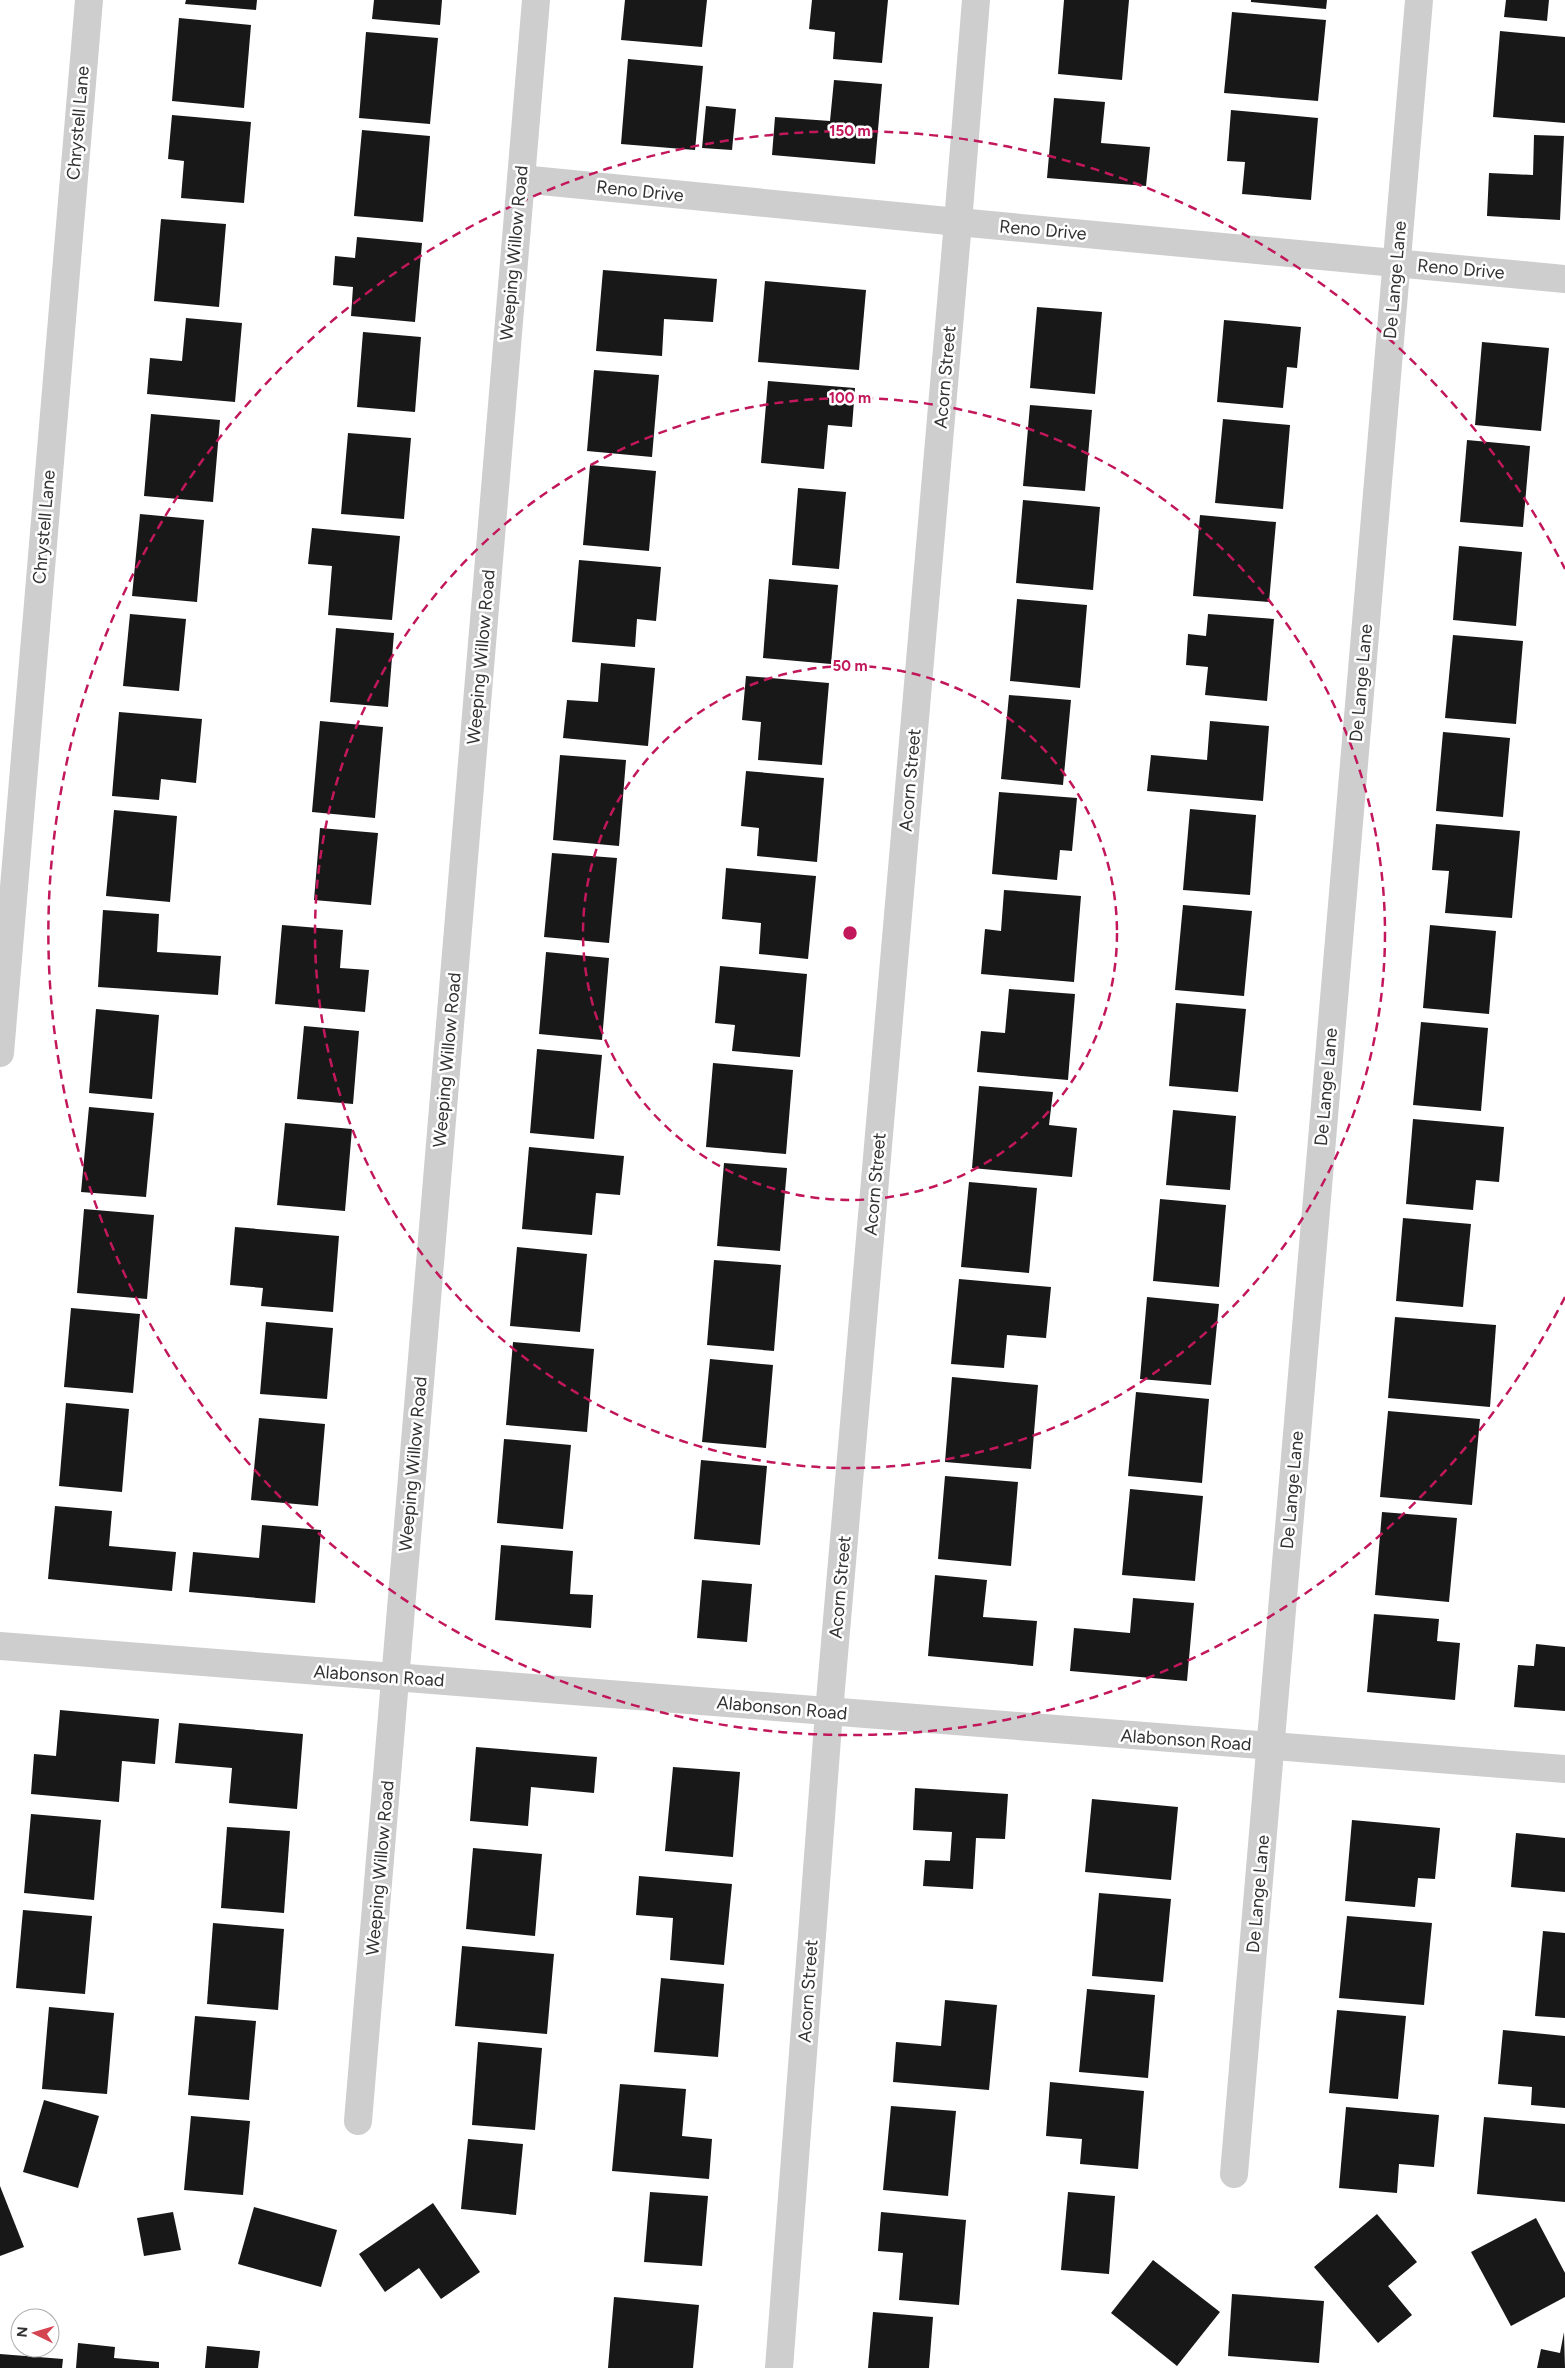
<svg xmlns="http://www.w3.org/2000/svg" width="1565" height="2368" font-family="Figtree,sans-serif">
<rect width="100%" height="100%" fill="#fff"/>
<g fill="#181818">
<path d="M 186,0 L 257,0 L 256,10 L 185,4 Z"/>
<path d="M 374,0 L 442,0 L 440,25 L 372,19 Z"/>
<path d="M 625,0 L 707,0 L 702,47 L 621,40 Z"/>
<path d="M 812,0 L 888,0 L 882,63 L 833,59 L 835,32 L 809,29 Z"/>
<path d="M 1064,0 L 1129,0 L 1122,80 L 1058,74 Z"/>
<path d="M 1251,0 L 1327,0 L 1326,9 L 1251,2 Z"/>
<path d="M 1506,0 L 1549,0 L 1547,21 L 1504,17 Z"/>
<path d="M 1232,12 L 1326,20 L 1318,101 L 1224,93 Z"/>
<path d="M 179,18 L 251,25 L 244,108 L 172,101 Z"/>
<path d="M 1500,31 L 1565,37 L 1565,123 L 1493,117 Z"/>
<path d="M 366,32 L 438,38 L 430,124 L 359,118 Z"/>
<path d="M 628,59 L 703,66 L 695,150 L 621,144 Z"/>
<path d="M 834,80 L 882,84 L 875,164 L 772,155 L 775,117 L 830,121 Z"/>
<path d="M 1054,98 L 1105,102 L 1101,143 L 1150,147 L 1146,186 L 1047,178 Z"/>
<path d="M 706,106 L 736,109 L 732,150 L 702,148 Z"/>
<path d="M 1231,110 L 1318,118 L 1311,200 L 1242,194 L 1245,162 L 1227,161 Z"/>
<path d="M 172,115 L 251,122 L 244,203 L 181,198 L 184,161 L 168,159 Z"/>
<path d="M 362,130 L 430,136 L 423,222 L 354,216 Z"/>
<path d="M 1534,135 L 1564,136 L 1560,220 L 1487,216 L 1489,173 L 1533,175 Z"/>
<path d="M 161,219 L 226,224 L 219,307 L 154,301 Z"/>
<path d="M 357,237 L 422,243 L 415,322 L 351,316 L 353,287 L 333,285 L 335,256 L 355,258 Z"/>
<path d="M 603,270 L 717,279 L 713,322 L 664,319 L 662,356 L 596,351 Z"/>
<path d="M 765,281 L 866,290 L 859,370 L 758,362 Z"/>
<path d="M 1037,307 L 1102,312 L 1095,394 L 1030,388 Z"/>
<path d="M 186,318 L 242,323 L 235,402 L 147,394 L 150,358 L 182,361 Z"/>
<path d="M 1224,320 L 1301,327 L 1297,368 L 1287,367 L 1283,408 L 1217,402 Z"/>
<path d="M 363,332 L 421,337 L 415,412 L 357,407 Z"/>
<path d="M 1482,342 L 1549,348 L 1541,431 L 1475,425 Z"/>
<path d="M 594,370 L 659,375 L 652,457 L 587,451 Z"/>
<path d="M 768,381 L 855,388 L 852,427 L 828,425 L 824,469 L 761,463 Z"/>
<path d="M 1030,405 L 1092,410 L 1085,491 L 1023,486 Z"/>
<path d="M 151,414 L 220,420 L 213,502 L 144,496 Z"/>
<path d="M 1223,419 L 1290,425 L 1283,509 L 1215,503 Z"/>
<path d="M 348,433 L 411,438 L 404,519 L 341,514 Z"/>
<path d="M 1467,440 L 1530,446 L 1523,527 L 1460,522 Z"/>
<path d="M 590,465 L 656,471 L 649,551 L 583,545 Z"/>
<path d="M 798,488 L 846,492 L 839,569 L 792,565 Z"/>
<path d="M 1023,500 L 1100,507 L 1093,590 L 1016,583 Z"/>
<path d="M 140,514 L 204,520 L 197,602 L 132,596 Z"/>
<path d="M 1200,515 L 1276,522 L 1269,602 L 1193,596 Z"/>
<path d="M 312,528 L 400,536 L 392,620 L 328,615 L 332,566 L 308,564 Z"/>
<path d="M 1459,546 L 1522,552 L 1516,626 L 1453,620 Z"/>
<path d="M 579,560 L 661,567 L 656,621 L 637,619 L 635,647 L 572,642 Z"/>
<path d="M 769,579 L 838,585 L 831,664 L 763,658 Z"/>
<path d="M 1017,599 L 1087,605 L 1080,688 L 1010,681 Z"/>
<path d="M 130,614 L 186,619 L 179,691 L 123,686 Z"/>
<path d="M 1208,614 L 1274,619 L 1267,701 L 1205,695 L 1208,667 L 1186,665 L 1188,634 L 1206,636 Z"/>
<path d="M 336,628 L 394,633 L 388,707 L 330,702 Z"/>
<path d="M 1453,635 L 1523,641 L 1516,724 L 1445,718 Z"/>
<path d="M 601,663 L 655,668 L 648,746 L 563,738 L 567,700 L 598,702 Z"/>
<path d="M 746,676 L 829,683 L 822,765 L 758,760 L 761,722 L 742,720 Z"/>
<path d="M 1009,695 L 1071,700 L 1063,785 L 1001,779 Z"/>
<path d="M 119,712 L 202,719 L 196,783 L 161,779 L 159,800 L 112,796 Z"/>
<path d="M 320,721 L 383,727 L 375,818 L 312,812 Z"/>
<path d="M 1210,721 L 1269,726 L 1263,801 L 1147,791 L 1151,755 L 1207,760 Z"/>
<path d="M 1443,732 L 1510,738 L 1503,817 L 1436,811 Z"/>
<path d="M 560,755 L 626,760 L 619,846 L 553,840 Z"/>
<path d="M 746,771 L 824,778 L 817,862 L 757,856 L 759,828 L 741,826 Z"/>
<path d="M 999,792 L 1077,798 L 1072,851 L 1060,850 L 1057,880 L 992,874 Z"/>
<path d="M 1190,809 L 1256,815 L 1250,895 L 1183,890 Z"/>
<path d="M 114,810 L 177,816 L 170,902 L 106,896 Z"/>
<path d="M 1436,824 L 1520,831 L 1512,918 L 1445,913 L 1449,871 L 1432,870 Z"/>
<path d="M 320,828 L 378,833 L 371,905 L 314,900 Z"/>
<path d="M 552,853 L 617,858 L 609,943 L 544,937 Z"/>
<path d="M 726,868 L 816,876 L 808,959 L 759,954 L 761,923 L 722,919 Z"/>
<path d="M 1004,890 L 1081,896 L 1074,982 L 981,974 L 985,929 L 1001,931 Z"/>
<path d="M 1183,905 L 1252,911 L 1244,996 L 1175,990 Z"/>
<path d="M 103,910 L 159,914 L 157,952 L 221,956 L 218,995 L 98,987 Z"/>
<path d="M 282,925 L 343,930 L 340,968 L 369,970 L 365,1012 L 275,1004 Z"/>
<path d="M 1430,925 L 1496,931 L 1489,1014 L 1423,1008 Z"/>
<path d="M 546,952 L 609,958 L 602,1040 L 539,1034 Z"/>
<path d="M 720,966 L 807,974 L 800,1057 L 732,1051 L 735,1025 L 715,1023 Z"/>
<path d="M 1009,989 L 1075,994 L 1068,1080 L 977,1072 L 981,1031 L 1005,1033 Z"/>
<path d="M 1176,1003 L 1246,1009 L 1238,1092 L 1169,1086 Z"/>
<path d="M 96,1009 L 159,1015 L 152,1099 L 89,1093 Z"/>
<path d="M 1421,1022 L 1488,1028 L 1481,1111 L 1413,1105 Z"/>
<path d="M 304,1026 L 359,1031 L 353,1104 L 297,1099 Z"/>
<path d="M 537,1049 L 602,1055 L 594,1139 L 530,1133 Z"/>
<path d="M 713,1063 L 793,1070 L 786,1154 L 706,1147 Z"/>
<path d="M 979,1086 L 1053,1092 L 1049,1125 L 1077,1128 L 1072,1177 L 972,1168 Z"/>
<path d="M 89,1107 L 154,1113 L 146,1197 L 81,1192 Z"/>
<path d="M 1173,1110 L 1236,1116 L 1230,1190 L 1166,1185 Z"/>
<path d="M 1413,1119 L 1504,1127 L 1499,1182 L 1476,1180 L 1473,1210 L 1406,1204 Z"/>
<path d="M 285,1123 L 352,1129 L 345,1211 L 277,1205 Z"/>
<path d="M 529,1147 L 624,1156 L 620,1195 L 596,1193 L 592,1235 L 522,1229 Z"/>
<path d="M 724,1163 L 787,1168 L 780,1251 L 717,1246 Z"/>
<path d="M 969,1182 L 1037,1188 L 1029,1273 L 961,1267 Z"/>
<path d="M 1160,1199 L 1226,1205 L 1219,1287 L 1153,1281 Z"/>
<path d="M 84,1209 L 154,1215 L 147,1299 L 77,1293 Z"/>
<path d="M 1403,1218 L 1471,1224 L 1463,1307 L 1396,1301 Z"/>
<path d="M 235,1227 L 339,1236 L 333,1312 L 261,1306 L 263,1288 L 230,1285 Z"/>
<path d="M 517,1247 L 587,1254 L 580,1332 L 510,1326 Z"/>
<path d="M 714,1260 L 781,1265 L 774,1351 L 707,1345 Z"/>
<path d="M 959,1279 L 1051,1287 L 1046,1338 L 1007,1335 L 1004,1368 L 951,1364 Z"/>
<path d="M 1147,1297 L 1219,1304 L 1211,1385 L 1140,1379 Z"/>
<path d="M 71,1308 L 140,1314 L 133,1393 L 64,1387 Z"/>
<path d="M 1395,1317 L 1496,1325 L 1490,1407 L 1388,1398 Z"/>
<path d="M 266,1322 L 333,1328 L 327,1399 L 260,1394 Z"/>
<path d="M 513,1342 L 594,1349 L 587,1432 L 506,1425 Z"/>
<path d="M 710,1359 L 773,1365 L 766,1448 L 702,1442 Z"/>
<path d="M 952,1377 L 1038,1385 L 1031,1469 L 945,1462 Z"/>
<path d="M 1136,1392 L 1209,1399 L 1202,1483 L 1128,1476 Z"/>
<path d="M 66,1403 L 129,1409 L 122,1492 L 59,1486 Z"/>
<path d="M 1388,1411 L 1480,1419 L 1472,1505 L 1380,1497 Z"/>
<path d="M 259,1418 L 325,1424 L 318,1506 L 251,1500 Z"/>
<path d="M 504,1439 L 571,1445 L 563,1529 L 497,1523 Z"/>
<path d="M 701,1460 L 767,1466 L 760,1545 L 694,1539 Z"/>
<path d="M 945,1476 L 1018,1482 L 1011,1566 L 938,1559 Z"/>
<path d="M 1130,1489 L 1203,1496 L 1195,1581 L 1122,1575 Z"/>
<path d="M 55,1506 L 112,1511 L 109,1546 L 176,1552 L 172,1591 L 48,1579 Z"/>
<path d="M 1382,1512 L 1457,1518 L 1449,1602 L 1375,1595 Z"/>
<path d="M 262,1525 L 321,1530 L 315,1603 L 189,1592 L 193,1552 L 259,1558 Z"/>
<path d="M 501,1545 L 573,1551 L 570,1594 L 593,1595 L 591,1628 L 495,1620 Z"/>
<path d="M 935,1575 L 987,1580 L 983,1617 L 1037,1621 L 1033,1666 L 928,1656 Z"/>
<path d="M 702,1580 L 752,1584 L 747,1642 L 697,1638 Z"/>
<path d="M 1133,1598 L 1194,1603 L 1187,1681 L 1070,1671 L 1074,1628 L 1130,1633 Z"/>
<path d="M 1374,1614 L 1439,1619 L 1437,1641 L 1460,1643 L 1455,1700 L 1367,1692 Z"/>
<path d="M 1536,1644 L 1565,1647 L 1565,1711 L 1514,1707 L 1518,1665 L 1534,1666 Z"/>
<path d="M 60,1710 L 159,1719 L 155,1764 L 122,1761 L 119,1802 L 31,1794 L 34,1754 L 56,1756 Z"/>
<path d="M 179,1723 L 303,1734 L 297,1809 L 229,1803 L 232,1768 L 175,1763 Z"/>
<path d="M 476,1747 L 597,1757 L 594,1793 L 531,1787 L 528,1826 L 470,1821 Z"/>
<path d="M 673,1767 L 740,1772 L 733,1857 L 665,1851 Z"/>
<path d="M 915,1788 L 1008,1794 L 1005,1839 L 976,1838 L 973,1889 L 923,1886 L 925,1860 L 950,1861 L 952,1832 L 913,1830 Z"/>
<path d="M 1092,1799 L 1178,1807 L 1171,1880 L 1085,1872 Z"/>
<path d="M 31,1814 L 101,1820 L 94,1900 L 24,1893 Z"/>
<path d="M 1352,1820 L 1440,1828 L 1435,1879 L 1418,1878 L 1415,1907 L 1345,1901 Z"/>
<path d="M 227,1827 L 290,1831 L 284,1913 L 221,1908 Z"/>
<path d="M 1516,1833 L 1565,1838 L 1565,1892 L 1511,1887 Z"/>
<path d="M 473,1848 L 542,1854 L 535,1936 L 466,1929 Z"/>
<path d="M 639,1876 L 732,1884 L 724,1965 L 670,1960 L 673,1918 L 636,1915 Z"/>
<path d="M 1099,1893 L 1171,1899 L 1163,1982 L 1092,1976 Z"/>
<path d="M 23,1910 L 92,1916 L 85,1994 L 16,1988 Z"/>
<path d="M 1347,1916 L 1432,1923 L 1424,2005 L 1339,1998 Z"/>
<path d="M 213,1923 L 284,1929 L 278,2010 L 207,2004 Z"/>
<path d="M 1543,1931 L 1565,1933 L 1565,2018 L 1535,2016 Z"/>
<path d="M 462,1946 L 554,1954 L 547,2034 L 455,2026 Z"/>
<path d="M 661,1978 L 724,1984 L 718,2057 L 654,2052 Z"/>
<path d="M 1087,1989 L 1155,1995 L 1148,2078 L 1079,2072 Z"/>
<path d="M 945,2000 L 997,2005 L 989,2090 L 893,2082 L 896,2042 L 941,2046 Z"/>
<path d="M 49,2007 L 114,2013 L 107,2094 L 42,2089 Z"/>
<path d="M 1337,2010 L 1406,2016 L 1398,2099 L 1329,2093 Z"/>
<path d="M 195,2016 L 256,2021 L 249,2100 L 188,2095 Z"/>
<path d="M 1503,2030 L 1565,2036 L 1565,2108 L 1531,2105 L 1532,2087 L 1498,2084 Z"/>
<path d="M 478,2042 L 542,2048 L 535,2130 L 472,2125 Z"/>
<path d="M 1050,2082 L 1144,2091 L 1138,2169 L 1080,2164 L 1082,2139 L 1046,2136 Z"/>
<path d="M 620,2084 L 686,2089 L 682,2136 L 712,2139 L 709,2179 L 612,2171 Z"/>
<path d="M 44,2100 L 99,2116 L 78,2188 L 23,2172 Z"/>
<path d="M 891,2106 L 956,2111 L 948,2196 L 883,2190 Z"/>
<path d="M 1346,2107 L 1439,2115 L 1434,2167 L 1399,2164 L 1397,2193 L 1339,2188 Z"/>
<path d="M 191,2116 L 250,2121 L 243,2195 L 184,2190 Z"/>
<path d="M 1484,2117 L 1565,2124 L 1565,2202 L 1477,2194 Z"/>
<path d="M 468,2139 L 523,2144 L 516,2215 L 461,2209 Z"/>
<path d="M 0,2186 L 24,2247 L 0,2256 Z"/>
<path d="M 650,2192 L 708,2196 L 702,2266 L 644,2262 Z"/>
<path d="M 1068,2192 L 1115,2196 L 1109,2274 L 1061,2270 Z"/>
<path d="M 433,2203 L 480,2272 L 441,2299 L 419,2268 L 385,2292 L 359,2254 Z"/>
<path d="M 254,2207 L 337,2230 L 321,2287 L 238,2264 Z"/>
<path d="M 173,2212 L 181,2250 L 144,2256 L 137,2218 Z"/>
<path d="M 881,2212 L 966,2220 L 959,2305 L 899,2300 L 903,2253 L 878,2251 Z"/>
<path d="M 1377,2214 L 1417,2262 L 1388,2286 L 1412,2315 L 1378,2343 L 1314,2267 Z"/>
<path d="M 1536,2218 L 1565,2273 L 1565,2297 L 1511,2326 L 1471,2252 Z"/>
<path d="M 1153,2260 L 1220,2312 L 1177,2366 L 1111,2313 Z"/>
<path d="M 1232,2294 L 1324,2301 L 1319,2363 L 1228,2356 Z"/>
<path d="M 614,2297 L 699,2305 L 693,2368 L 608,2368 Z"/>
<path d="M 873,2312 L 933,2317 L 929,2368 L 868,2368 Z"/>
<path d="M 1564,2332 L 1565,2368 L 1537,2368 L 1541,2349 L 1560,2353 Z"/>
<path d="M 78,2343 L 115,2347 L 114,2358 L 159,2362 L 159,2368 L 76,2368 Z"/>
<path d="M 207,2346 L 260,2351 L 258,2368 L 205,2368 Z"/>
<path d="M 0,2354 L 63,2359 L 62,2368 L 0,2368 Z"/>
</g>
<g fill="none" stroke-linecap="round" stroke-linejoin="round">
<g stroke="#cecece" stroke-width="28">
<path d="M 521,179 L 958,222 L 1565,279"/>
<path d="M 0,1053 L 89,0"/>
<path d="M 0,1646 L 1565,1769"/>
<path d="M 358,2121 L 536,0"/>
<path d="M 1234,2174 L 1419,0"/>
<path d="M 779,2368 L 829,1712 L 958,222 L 976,0"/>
</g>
</g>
<g fill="none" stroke="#c2185b" stroke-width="2.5" stroke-dasharray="9 6">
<circle cx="850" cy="933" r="267"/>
<circle cx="850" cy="933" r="535"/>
<path d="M1565 1297A802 802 0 1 1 1565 569"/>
</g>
<g text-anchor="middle" stroke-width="5" stroke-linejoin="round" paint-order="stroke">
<g font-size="18" fill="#313131" stroke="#fff">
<text transform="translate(78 123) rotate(-85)" y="6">Chrystell Lane</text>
<text transform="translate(640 191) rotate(6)" y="6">Reno Drive</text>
<text transform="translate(1043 230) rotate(5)" y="6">Reno Drive</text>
<text transform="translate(514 253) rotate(-85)" y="6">Weeping Willow Road</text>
<text transform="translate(1461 269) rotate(5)" y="6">Reno Drive</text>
<text transform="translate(1395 280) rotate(-85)" y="6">De Lange Lane</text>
<text transform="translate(945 377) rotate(-85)" y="6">Acorn Street</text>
<text transform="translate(44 527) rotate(-85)" y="6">Chrystell Lane</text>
<text transform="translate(481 657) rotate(-85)" y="6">Weeping Willow Road</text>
<text transform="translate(1361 683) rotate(-85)" y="6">De Lange Lane</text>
<text transform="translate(910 780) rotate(-85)" y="6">Acorn Street</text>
<text transform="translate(447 1060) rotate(-85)" y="6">Weeping Willow Road</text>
<text transform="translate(1326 1087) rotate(-85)" y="6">De Lange Lane</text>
<text transform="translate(875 1184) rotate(-85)" y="6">Acorn Street</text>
<text transform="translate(413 1464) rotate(-85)" y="6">Weeping Willow Road</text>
<text transform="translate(1292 1490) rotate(-85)" y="6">De Lange Lane</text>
<text transform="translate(840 1587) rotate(-85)" y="6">Acorn Street</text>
<text transform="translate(379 1676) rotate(4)" y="6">Alabonson Road</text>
<text transform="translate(782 1708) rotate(5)" y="6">Alabonson Road</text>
<text transform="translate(1186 1740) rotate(4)" y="6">Alabonson Road</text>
<text transform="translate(380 1868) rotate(-85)" y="6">Weeping Willow Road</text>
<text transform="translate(1258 1894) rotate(-85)" y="6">De Lange Lane</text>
<text transform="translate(808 1991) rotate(-86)" y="6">Acorn Street</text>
</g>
</g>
<circle cx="850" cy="933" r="8" fill="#c2185b" stroke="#fff" stroke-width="2.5"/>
<g font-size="15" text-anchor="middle" font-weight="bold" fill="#c2185b" stroke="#fff" stroke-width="5" stroke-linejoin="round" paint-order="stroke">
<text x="850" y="136">150 m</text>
<text x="850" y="403">100 m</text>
<text x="850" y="671">50 m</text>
</g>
<g transform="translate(35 2333) rotate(275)"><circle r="24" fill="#ffffff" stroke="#adadad"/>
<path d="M0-4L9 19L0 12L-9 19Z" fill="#d54551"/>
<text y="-8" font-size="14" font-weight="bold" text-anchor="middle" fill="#313131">N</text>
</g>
</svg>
